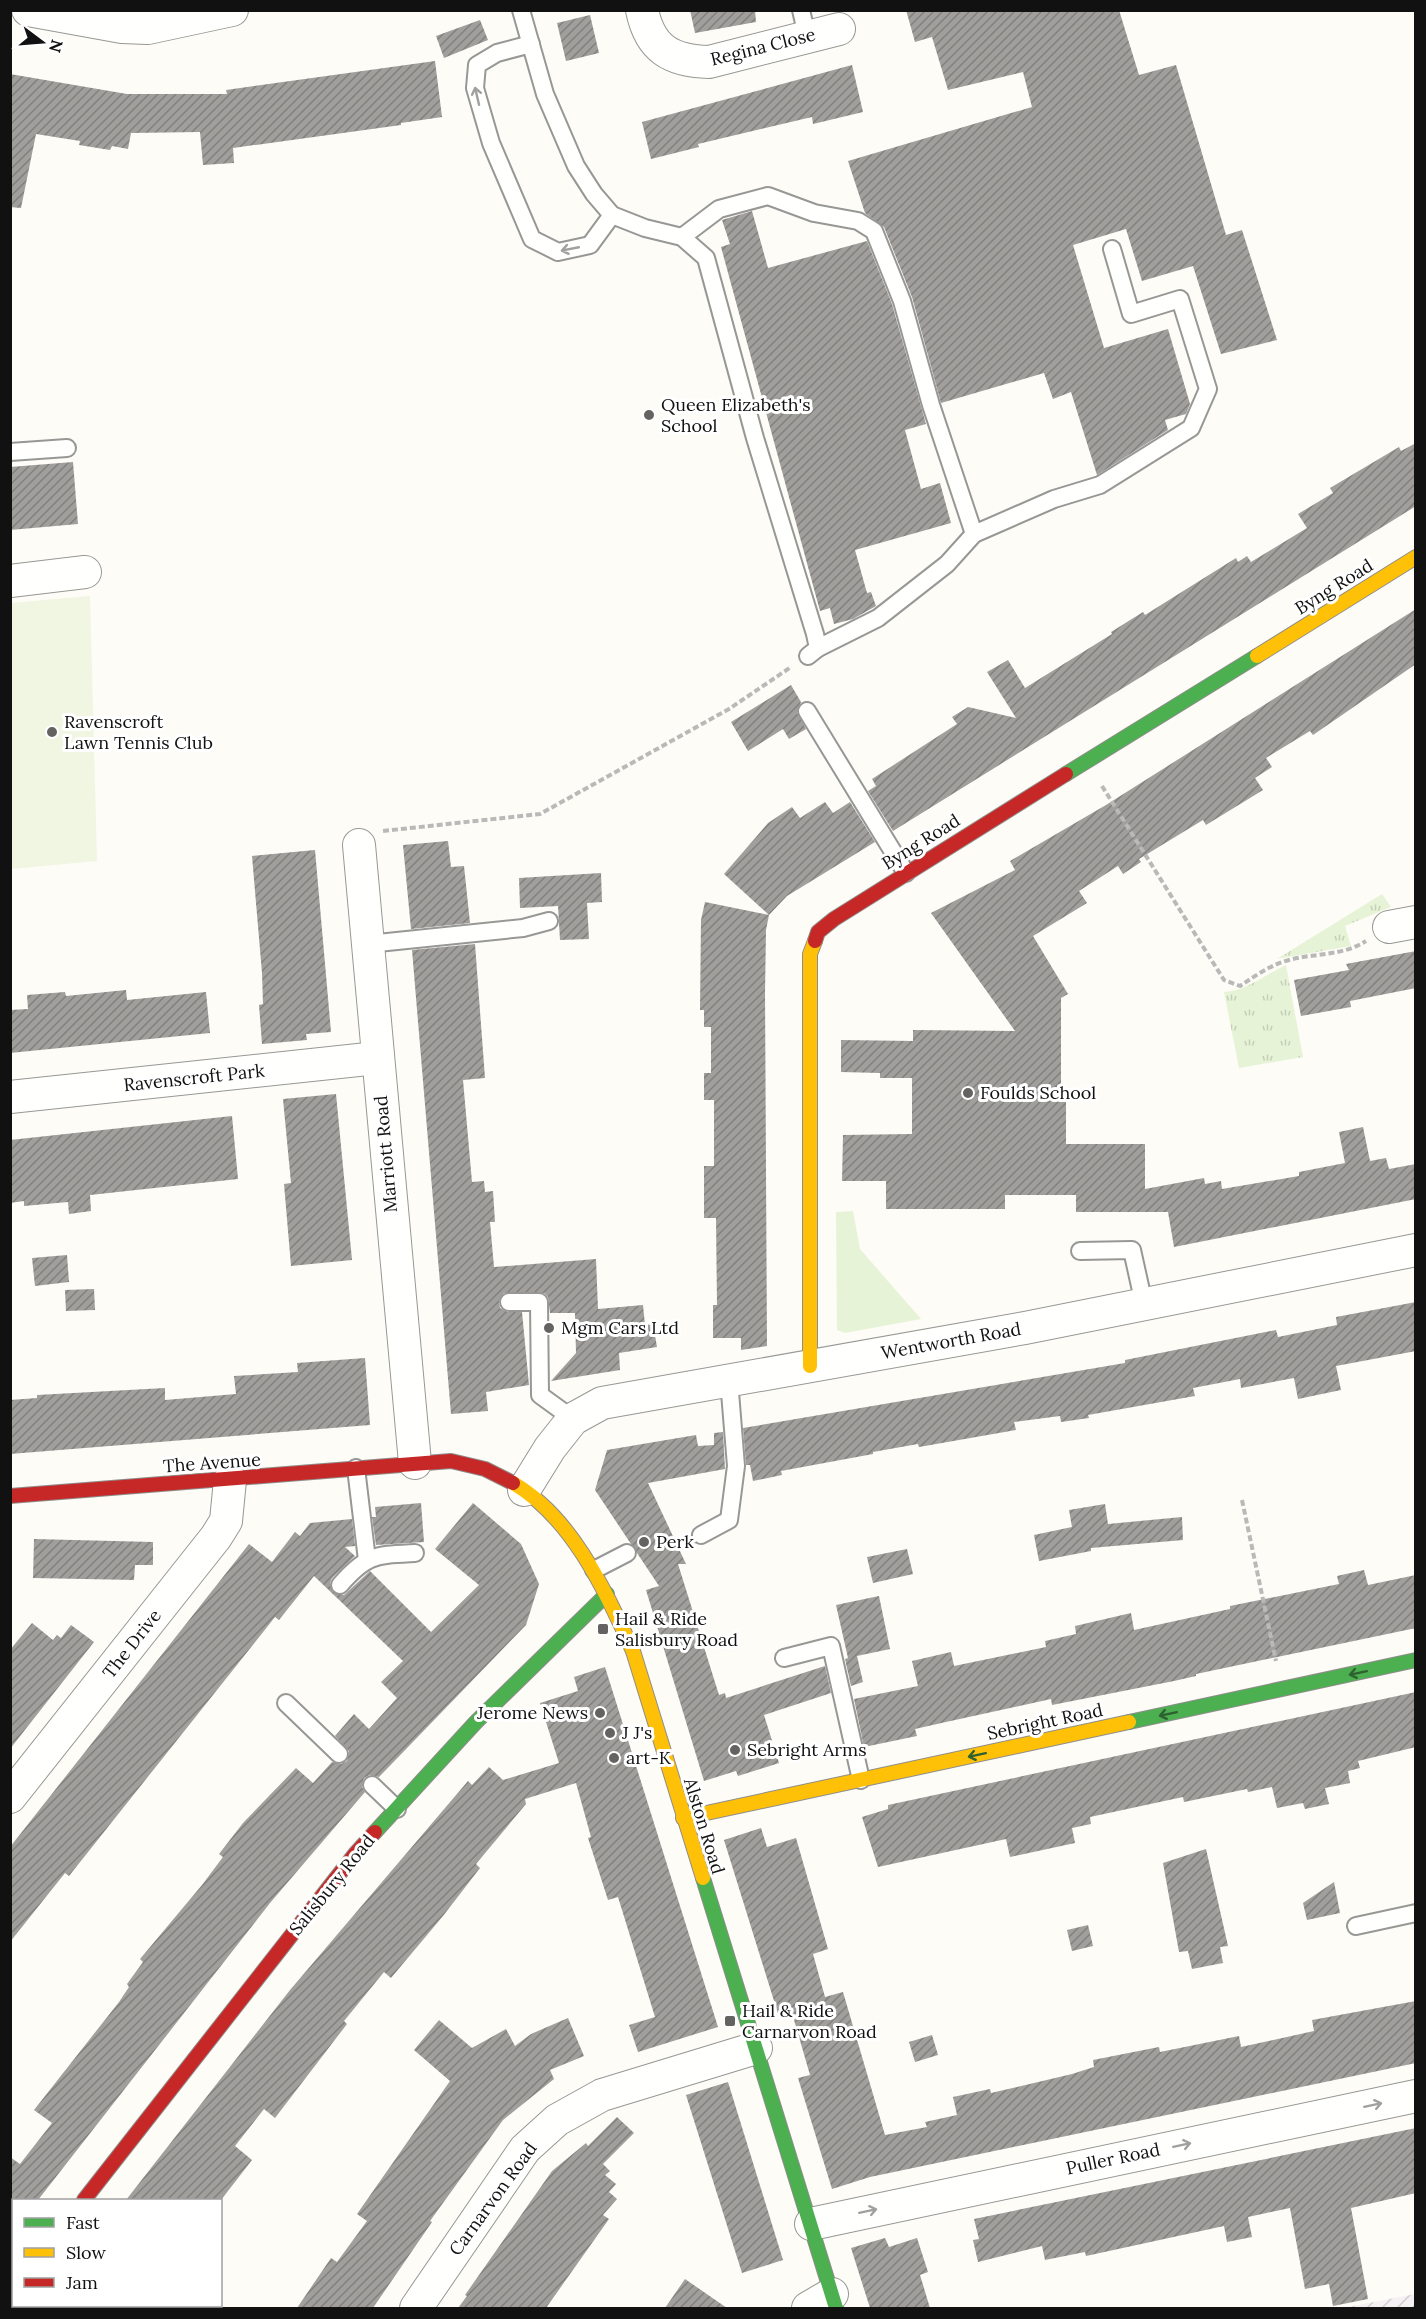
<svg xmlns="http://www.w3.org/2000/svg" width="1426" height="2319" font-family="Lora,serif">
<defs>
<pattern id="industrial-furrows" width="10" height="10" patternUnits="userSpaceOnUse" patternTransform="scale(1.5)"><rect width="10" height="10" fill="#f5f0f3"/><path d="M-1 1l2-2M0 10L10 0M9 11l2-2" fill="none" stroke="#d1cdcf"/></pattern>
<pattern id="grass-tufts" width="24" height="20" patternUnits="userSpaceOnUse" patternTransform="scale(1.5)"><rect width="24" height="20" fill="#e7f3d7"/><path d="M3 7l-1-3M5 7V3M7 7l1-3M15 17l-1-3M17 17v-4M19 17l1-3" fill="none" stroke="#c5cfb8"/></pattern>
<pattern id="building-hatch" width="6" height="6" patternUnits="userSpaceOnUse" patternTransform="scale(1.5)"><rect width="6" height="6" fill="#a19f9c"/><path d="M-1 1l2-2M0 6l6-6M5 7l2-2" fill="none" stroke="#82807e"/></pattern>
</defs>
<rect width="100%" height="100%" fill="#fdfcf7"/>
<path fill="url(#industrial-furrows)" d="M 1415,2294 L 1415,2308 L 1343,2308 Z"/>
<g fill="url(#grass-tufts)">
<path d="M 1382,894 L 1391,907 L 1345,926 L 1351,946 L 1277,959 Z"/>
<path d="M 1286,965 L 1303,1057 L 1239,1068 L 1224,992 C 1247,991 1266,974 1286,965 Z"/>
</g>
<path fill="#e7f3d7" d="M 853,1211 L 860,1249 L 921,1319 L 845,1333 L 837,1330 L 836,1212 Z"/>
<path fill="#f0f6e1" d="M 90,596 L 97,861 L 11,869 L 11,603 Z"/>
<g fill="url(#building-hatch)">
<path d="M 690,10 L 755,10 L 756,22 L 695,33 Z"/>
<path d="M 906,10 L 1119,10 L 1139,75 L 1176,65 L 1226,235 L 1242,230 L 1277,340 L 1221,354 L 1193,266 L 1142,281 L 1126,229 L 1073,245 L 1104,348 L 1168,329 L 1190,404 L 1186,414 L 1165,420 L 1168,430 L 1097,475 L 1071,392 L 1053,399 L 1044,373 L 941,403 L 912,297 L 884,227 L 865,213 L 848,161 L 1032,107 L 1023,72 L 948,90 L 932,37 L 915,42 Z"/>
<path d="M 590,15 L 599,53 L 566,61 L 557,23 Z"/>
<path d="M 480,20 L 488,40 L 444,58 L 436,36 Z"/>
<path d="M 435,61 L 442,117 L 401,123 L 401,125 L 233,148 L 234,163 L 203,165 L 200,132 L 131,133 L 128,149 L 112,146 L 110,150 L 79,145 L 80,141 L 36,134 L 21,208 L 10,207 L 10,74 L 127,94 L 227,94 L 226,90 Z"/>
<path d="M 852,65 L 863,112 L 813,124 L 812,117 L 698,144 L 699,147 L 651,159 L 642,122 Z"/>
<path d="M 752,211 L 768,268 L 867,241 L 892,304 L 926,424 L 905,430 L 921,489 L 940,483 L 951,523 L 855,550 L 867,593 L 871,592 L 876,606 L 853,619 L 834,624 L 830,608 L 820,611 L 721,247 L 730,244 L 722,220 Z"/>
<path d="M 1416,443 L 1416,506 L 893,831 L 868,791 L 876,786 L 872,779 L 957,724 L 952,717 L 968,707 L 1016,718 L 987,672 L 1008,660 L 1025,688 L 1112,634 L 1111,632 L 1143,612 L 1145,615 L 1236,558 L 1238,562 L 1247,556 L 1251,562 L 1307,528 L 1298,514 L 1333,493 L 1330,488 L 1399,447 L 1401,451 Z"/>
<path d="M 73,462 L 78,524 L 10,530 L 10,467 Z"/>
<path d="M 1416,609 L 1416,664 L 1313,735 L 1310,731 L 1266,758 L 1272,767 L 1255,778 L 1263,790 L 1206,825 L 1203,820 L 1139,859 L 1141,862 L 1123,874 L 1118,866 L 1079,891 L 1087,903 L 1033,936 L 1068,994 L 1061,998 L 1061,1089 L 1066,1089 L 1066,1144 L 1145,1144 L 1145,1189 L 1204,1178 L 1205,1184 L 1221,1181 L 1222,1189 L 1299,1176 L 1299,1172 L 1345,1163 L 1339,1132 L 1363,1127 L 1370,1161 L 1386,1158 L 1389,1169 L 1416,1164 L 1416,1199 L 1174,1247 L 1168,1212 L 1076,1212 L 1076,1195 L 1005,1195 L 1005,1209 L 886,1209 L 886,1181 L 842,1181 L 843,1135 L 912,1134 L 912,1078 L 880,1078 L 880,1073 L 841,1072 L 841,1040 L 913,1041 L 913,1030 L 1015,1031 L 931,913 L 1015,870 L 1010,861 L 1106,805 Z"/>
<path d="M 791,685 L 801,702 L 797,712 L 806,729 L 789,739 L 783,729 L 748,751 L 731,722 Z"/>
<path d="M 825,802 L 833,813 L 850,802 L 875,842 L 787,896 L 769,915 L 724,874 L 768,823 L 792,807 L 800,818 Z"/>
<path d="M 448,841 L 451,867 L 464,866 L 470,923 L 411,929 L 403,845 Z"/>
<path d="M 315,850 L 331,1032 L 306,1034 L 307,1040 L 262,1044 L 259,1005 L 263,1004 L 262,973 L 252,856 Z"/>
<path d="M 601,873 L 602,902 L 587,903 L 589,939 L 560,940 L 558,906 L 520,908 L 519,878 Z"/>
<path d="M 705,902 L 769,915 L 766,930 L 765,993 L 767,1346 L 741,1350 L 741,1338 L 713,1338 L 713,1305 L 717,1305 L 716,1218 L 704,1218 L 704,1166 L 714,1166 L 714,1100 L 704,1100 L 704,1073 L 711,1073 L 711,1027 L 704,1027 L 704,1010 L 700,1010 L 701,920 Z"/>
<path d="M 475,944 L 485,1078 L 463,1080 L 472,1182 L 484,1181 L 485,1192 L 493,1191 L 495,1222 L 490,1222 L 494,1267 L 596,1259 L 598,1309 L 643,1305 L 645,1325 L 653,1324 L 657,1347 L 619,1353 L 620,1370 L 551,1381 L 576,1353 L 575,1313 L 550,1313 L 548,1297 L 544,1293 L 504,1293 L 499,1301 L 500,1308 L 508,1312 L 522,1312 L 529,1385 L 486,1392 L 488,1411 L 451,1414 L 412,950 Z"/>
<path d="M 1416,951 L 1416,988 L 1350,1001 L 1351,1007 L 1301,1016 L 1294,980 L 1349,970 L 1346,964 Z"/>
<path d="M 126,990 L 127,1000 L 206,992 L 210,1033 L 10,1053 L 10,1010 L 28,1009 L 27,995 L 65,992 L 66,996 Z"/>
<path d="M 336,1094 L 352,1260 L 291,1266 L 284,1184 L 291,1183 L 283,1099 Z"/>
<path d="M 232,1116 L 238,1179 L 90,1195 L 91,1211 L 69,1214 L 68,1202 L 24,1206 L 24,1201 L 10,1203 L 10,1140 Z"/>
<path d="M 67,1255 L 69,1282 L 35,1286 L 32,1258 Z"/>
<path d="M 94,1289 L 95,1310 L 66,1311 L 65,1290 Z"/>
<path d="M 1416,1302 L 1416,1351 L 1336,1366 L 1341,1390 L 1298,1399 L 1294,1378 L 1241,1388 L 1240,1379 L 1193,1388 L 1195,1396 L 1088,1415 L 1089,1418 L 1061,1422 L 1060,1416 L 1014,1422 L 1016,1430 L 919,1447 L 918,1444 L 873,1452 L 873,1454 L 781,1471 L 782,1475 L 753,1481 L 750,1465 L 746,1465 L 743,1428 L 1125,1363 L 1125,1360 L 1276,1330 L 1278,1337 L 1337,1325 L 1336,1317 Z"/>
<path d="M 365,1358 L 370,1425 L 10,1454 L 10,1400 L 37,1398 L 37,1395 L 165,1388 L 165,1400 L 236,1394 L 234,1376 L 298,1372 L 297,1363 Z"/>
<path d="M 723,1432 L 725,1469 L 648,1483 L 686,1564 L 678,1564 L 719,1695 L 725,1693 L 726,1698 L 825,1666 L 831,1693 L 764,1715 L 779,1763 L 738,1776 L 736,1771 L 704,1781 L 646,1590 L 659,1586 L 595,1490 L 607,1450 L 696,1435 L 698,1446 L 714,1445 L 714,1433 Z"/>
<path d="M 421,1503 L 424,1542 L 376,1545 L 372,1517 L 376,1517 L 375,1507 Z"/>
<path d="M 473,1503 L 521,1544 L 539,1584 L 526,1625 L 379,1777 L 370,1775 L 364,1778 L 362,1787 L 365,1792 L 270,1903 L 38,2200 L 10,2200 L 10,2157 L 20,2164 L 52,2123 L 34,2110 L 119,2002 L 129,1987 L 127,1984 L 143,1962 L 140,1959 L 202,1885 L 223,1857 L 219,1854 L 243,1823 L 296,1768 L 313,1783 L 332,1762 L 341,1764 L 347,1761 L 349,1751 L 335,1736 L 354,1714 L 369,1729 L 397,1698 L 381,1682 L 403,1661 L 314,1576 L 279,1620 L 275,1617 L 69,1876 L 65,1873 L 10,1942 L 10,1847 L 249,1544 L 272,1562 L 295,1532 L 300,1536 L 310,1523 L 352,1519 L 355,1546 L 345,1547 L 355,1556 L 332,1578 L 330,1583 L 333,1592 L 344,1595 L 370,1571 L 431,1632 L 479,1585 L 435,1549 Z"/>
<path d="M 1105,1504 L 1108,1524 L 1182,1517 L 1183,1540 L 1091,1548 L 1091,1551 L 1039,1561 L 1034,1535 L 1072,1527 L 1069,1510 Z"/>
<path d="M 34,1539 L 153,1542 L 153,1565 L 135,1565 L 134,1580 L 33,1578 Z"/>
<path d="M 907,1549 L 913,1574 L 873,1583 L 867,1557 Z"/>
<path d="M 1364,1570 L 1368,1585 L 1416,1575 L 1416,1628 L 1196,1674 L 1196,1676 L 1174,1681 L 1052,1705 L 1051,1699 L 946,1722 L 915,1729 L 917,1736 L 864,1747 L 854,1699 L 918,1686 L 912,1661 L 951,1652 L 954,1666 L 1046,1647 L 1045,1641 L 1076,1634 L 1075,1626 L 1131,1613 L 1134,1630 L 1230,1609 L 1230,1606 L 1339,1584 L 1337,1576 Z"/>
<path d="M 879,1596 L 890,1649 L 857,1656 L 863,1682 L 851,1686 L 845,1659 L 854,1656 L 848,1658 L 836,1605 Z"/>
<path d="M 32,1623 L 53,1640 L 57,1635 L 61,1638 L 71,1625 L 94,1642 L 10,1749 L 10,1650 Z"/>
<path d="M 605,1667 L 718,2027 L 638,2052 L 629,2025 L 655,2017 L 618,1897 L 608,1900 L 588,1838 L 591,1837 L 576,1783 L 525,1799 L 526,1804 L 476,1864 L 480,1868 L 443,1916 L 391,1978 L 384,1972 L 344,2021 L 347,2024 L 275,2118 L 264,2109 L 235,2146 L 252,2160 L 221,2200 L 126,2200 L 290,1990 L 468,1781 L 472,1785 L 489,1767 L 503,1780 L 559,1763 L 540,1703 L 578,1691 L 574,1677 Z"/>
<path d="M 1416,1692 L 1416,1747 L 1358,1761 L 1360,1768 L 1348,1771 L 1350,1783 L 1325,1788 L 1329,1804 L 1305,1809 L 1303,1803 L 1277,1808 L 1272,1787 L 1248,1792 L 1247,1789 L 1184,1802 L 1183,1797 L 1090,1817 L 1091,1824 L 1072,1828 L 1075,1843 L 1010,1857 L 1006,1839 L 878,1867 L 862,1817 L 888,1809 L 888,1805 Z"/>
<path d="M 761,1828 L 767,1847 L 796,1838 L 828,1949 L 813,1954 L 825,1997 L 843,1992 L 885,2135 L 927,2127 L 925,2122 L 957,2115 L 953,2097 L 990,2089 L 991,2093 L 1072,2074 L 1094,2067 L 1093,2060 L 1159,2047 L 1160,2052 L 1239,2036 L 1241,2047 L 1314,2031 L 1312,2020 L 1416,2001 L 1416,2063 L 870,2177 L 832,2189 L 798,2078 L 810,2075 L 792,2013 L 779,2017 L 724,1840 Z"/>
<path d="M 1206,1849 L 1228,1946 L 1220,1947 L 1223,1963 L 1192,1969 L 1188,1951 L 1179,1952 L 1163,1863 Z"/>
<path d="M 1334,1882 L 1340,1913 L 1307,1920 L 1303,1903 Z"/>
<path d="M 1088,1925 L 1093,1946 L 1072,1951 L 1067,1930 Z"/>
<path d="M 568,2018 L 584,2056 L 550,2070 L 554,2079 L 503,2120 L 430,2221 L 432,2222 L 373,2308 L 297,2308 L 331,2258 L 337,2262 L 367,2221 L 357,2214 L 450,2081 L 414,2050 L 439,2020 L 472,2048 L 506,2029 L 515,2046 L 531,2034 Z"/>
<path d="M 932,2035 L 938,2055 L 915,2062 L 909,2042 Z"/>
<path d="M 728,2082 L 783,2260 L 742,2273 L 686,2095 Z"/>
<path d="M 617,2117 L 634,2133 L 603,2164 L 610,2171 L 605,2175 L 616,2184 L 609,2192 L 617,2199 L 603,2215 L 609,2219 L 546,2308 L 458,2308 L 467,2296 L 465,2295 L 552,2171 L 586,2143 L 588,2146 Z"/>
<path d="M 1416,2128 L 1416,2193 L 1351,2208 L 1368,2299 L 1333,2306 L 1329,2284 L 1305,2289 L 1290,2208 L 1248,2217 L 1252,2237 L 1227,2242 L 1224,2226 L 1086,2256 L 1085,2252 L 1045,2260 L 1042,2246 L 978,2262 L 973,2240 L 979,2239 L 974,2219 Z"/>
<path d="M 885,2238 L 889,2247 L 917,2238 L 928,2272 L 920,2275 L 930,2308 L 870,2308 L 851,2248 Z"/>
<path d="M 685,2279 L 727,2308 L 665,2308 Z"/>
</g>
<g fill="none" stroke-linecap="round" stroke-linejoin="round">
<defs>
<g id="lane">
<path d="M 521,10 L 545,94 L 576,166 L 594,194 L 612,215 L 645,228 L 682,237 L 706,258 L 755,438 L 815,634 L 818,648 L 808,656"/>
<path d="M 801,10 L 807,36"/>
<path d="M 531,44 L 497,53 L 477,65 L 475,88 L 491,143 L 532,239 L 558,252 L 590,245 L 612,215"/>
<path d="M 682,237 L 719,209 L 768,196 L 814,213 L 858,221 L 874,231 L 902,301 L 931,405 L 974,534"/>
<path d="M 10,452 L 67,448"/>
<path d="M 818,648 L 878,618 L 947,564 L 974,534 L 1054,499 L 1100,485 L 1191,428 L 1208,389 L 1180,299 L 1131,314 L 1112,249"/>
<path d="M 807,711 L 906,873"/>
<path d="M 368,944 L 523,928 L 549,921"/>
<path d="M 1080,1251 L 1132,1250 L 1144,1304"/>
<path d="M 509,1302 L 539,1302 L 540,1395 L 573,1419"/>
<path d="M 356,1468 L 367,1560"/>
<path d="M 701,1535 L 729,1520 L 736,1466 L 729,1380"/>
<path d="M 594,1570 L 627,1553"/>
<path d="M 340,1585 C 367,1554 376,1555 415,1553"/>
<path d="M 784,1658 L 831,1646 L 861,1780"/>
<path d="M 286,1703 L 339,1754"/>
<path d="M 372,1785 L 397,1809"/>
<path d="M 1356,1926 L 1416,1913"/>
</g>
<g id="street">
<path d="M 28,10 L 122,27 L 148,28 L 232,10"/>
<path d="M 642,10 C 650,49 671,61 709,62 L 839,29"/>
<path d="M 10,581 L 85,572"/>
<path d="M 359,845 L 415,1463"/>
<path d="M 1389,927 L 1416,922"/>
<path d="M 10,1097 L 377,1058"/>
<path d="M 524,1490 L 550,1448 L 573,1419 L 602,1403 L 1025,1328 L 1416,1250"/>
<path d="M 10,1797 L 216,1537 L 226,1521 L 230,1480"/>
<path d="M 811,2224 L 1416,2096"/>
<path d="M 10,2295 L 14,2291"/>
<path d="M 416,2308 L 525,2149 L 557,2120 L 602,2095 L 756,2048"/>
<path d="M 808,2308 L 832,2294"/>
</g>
<g id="fast">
<path d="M 1066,774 L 1257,656"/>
<path d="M 1129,1722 L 1416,1660"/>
<path d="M 375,1832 L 476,1722 L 607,1594"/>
<path d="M 703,1878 L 836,2308"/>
</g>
<g id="slow">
<path d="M 1257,656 L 1416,557"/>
<path d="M 810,1366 L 810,954 L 815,941"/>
<path d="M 513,1483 C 573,1518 605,1591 633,1651 L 703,1878"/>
<path d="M 683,1818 L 1129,1722"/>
</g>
<g id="jam">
<path d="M 815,941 L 818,932 L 834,919 L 1066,774"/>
<path d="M 10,1496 L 451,1461 L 485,1469 L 513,1483"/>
<path d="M 84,2200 L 355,1854 L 375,1832"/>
</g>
</defs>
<use href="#lane" stroke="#979795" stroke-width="20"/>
<use href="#street" stroke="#979795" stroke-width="34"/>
<use href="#fast" stroke="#8e8d8b" stroke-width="16"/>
<use href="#slow" stroke="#8e8d8b" stroke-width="16"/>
<use href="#jam" stroke="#8e8d8b" stroke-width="16"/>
<g stroke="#b9b9b8" stroke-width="4" stroke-dasharray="6 3" stroke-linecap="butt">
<path d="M 1102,786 L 1224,980 L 1240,986 C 1255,976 1270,965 1289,960 C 1315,953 1343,956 1366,941"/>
<path d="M 383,831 L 540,814 L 729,709 L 791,667"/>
<path d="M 1242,1500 L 1276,1661"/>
</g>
<use href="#lane" stroke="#fffffe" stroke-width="16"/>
<use href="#street" stroke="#fffffe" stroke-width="32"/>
<use href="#fast" stroke="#4caf50" stroke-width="14"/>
<use href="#slow" stroke="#ffc107" stroke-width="14"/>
<use href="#jam" stroke="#c62828" stroke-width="14"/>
</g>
<defs><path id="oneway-shaft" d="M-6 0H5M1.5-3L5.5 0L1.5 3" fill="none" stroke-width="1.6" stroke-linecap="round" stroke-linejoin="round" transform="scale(1.5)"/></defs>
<g stroke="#a0a09f">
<use href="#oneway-shaft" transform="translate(477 96) rotate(-103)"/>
<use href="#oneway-shaft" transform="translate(570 249) rotate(169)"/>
<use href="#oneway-shaft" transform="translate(1373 2105) rotate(-12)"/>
<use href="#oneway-shaft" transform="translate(1182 2145) rotate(-12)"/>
<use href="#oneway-shaft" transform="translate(868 2211) rotate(-12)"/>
</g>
<g stroke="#2e6030">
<use href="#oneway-shaft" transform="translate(1358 1673) rotate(168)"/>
<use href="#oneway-shaft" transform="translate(1168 1714) rotate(168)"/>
<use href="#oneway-shaft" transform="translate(977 1755) rotate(168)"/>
</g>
<g fill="#646362" stroke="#fff" stroke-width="2">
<circle cx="649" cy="415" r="6"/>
<circle cx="52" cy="732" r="6"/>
<circle cx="968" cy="1093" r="6"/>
<circle cx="549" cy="1328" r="6"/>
<circle cx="644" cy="1542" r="6"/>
<rect x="597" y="1623" width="12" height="12" rx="3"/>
<circle cx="600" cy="1713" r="6"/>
<circle cx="610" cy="1733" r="6"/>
<circle cx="735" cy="1750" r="6"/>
<circle cx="614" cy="1758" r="6"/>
<rect x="724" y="2015" width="12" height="12" rx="3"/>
</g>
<g text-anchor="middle" stroke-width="6" stroke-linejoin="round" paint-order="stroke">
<g font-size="18" fill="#111" stroke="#fff">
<text transform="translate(763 47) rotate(-14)" y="6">Regina Close</text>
<text transform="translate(1334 587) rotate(-32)" y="6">Byng Road</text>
<text transform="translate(921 842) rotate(-32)" y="6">Byng Road</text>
<text transform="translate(194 1078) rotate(-6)" y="6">Ravenscroft Park</text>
<text transform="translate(386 1154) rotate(-95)" y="6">Marriott Road</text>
<text transform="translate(951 1341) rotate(-10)" y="6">Wentworth Road</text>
<text transform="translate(212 1463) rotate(-4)" y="6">The Avenue</text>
<text transform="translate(132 1644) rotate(-52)" y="6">The Drive</text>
<text transform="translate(1045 1722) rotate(-12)" y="6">Sebright Road</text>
<text transform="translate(704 1826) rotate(73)" y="6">Alston Road</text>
<text transform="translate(332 1885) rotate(-51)" y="6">Salisbury Road</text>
<text transform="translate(1113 2159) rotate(-12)" y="6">Puller Road</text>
<text transform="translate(493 2199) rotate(-54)" y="6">Carnarvon Road</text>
</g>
<g font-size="18" fill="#111" stroke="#fff" text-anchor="start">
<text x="661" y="411">Queen Elizabeth's<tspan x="661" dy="21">School</tspan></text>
<text x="64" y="728">Ravenscroft<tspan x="64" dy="21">Lawn Tennis Club</tspan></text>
<text x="980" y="1099">Foulds School</text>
<text x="561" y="1334">Mgm Cars Ltd</text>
<text x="656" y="1548">Perk</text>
<text x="615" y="1625">Hail &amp; Ride<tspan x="615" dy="21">Salisbury Road</tspan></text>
<text x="588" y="1719" text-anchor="end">Jerome News</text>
<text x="622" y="1739">J J's</text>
<text x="747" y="1756">Sebright Arms</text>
<text x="626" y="1764">art-K</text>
<text x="742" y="2017">Hail &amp; Ride<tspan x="742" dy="21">Carnarvon Road</tspan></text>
</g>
</g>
<rect width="1426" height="2319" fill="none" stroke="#111111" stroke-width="24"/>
<rect x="12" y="2199" width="210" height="108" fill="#ffffff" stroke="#a0a0a0" stroke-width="1.5"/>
<rect x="24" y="2218" width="30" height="9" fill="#4caf50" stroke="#a0a0a0" stroke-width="1.5"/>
<text x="66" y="2229" font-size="18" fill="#111111">Fast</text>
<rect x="24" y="2248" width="30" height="9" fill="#ffc107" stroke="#a0a0a0" stroke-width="1.5"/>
<text x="66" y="2259" font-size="18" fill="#111111">Slow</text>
<rect x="24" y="2278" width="30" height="9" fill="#c62828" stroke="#a0a0a0" stroke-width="1.5"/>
<text x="66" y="2289" font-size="18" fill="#111111">Jam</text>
<g transform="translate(42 42) rotate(106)" stroke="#ffffff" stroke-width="4.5" paint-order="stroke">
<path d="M0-4.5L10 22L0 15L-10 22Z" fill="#111111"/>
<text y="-9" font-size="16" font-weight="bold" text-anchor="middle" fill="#111111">N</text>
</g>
</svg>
